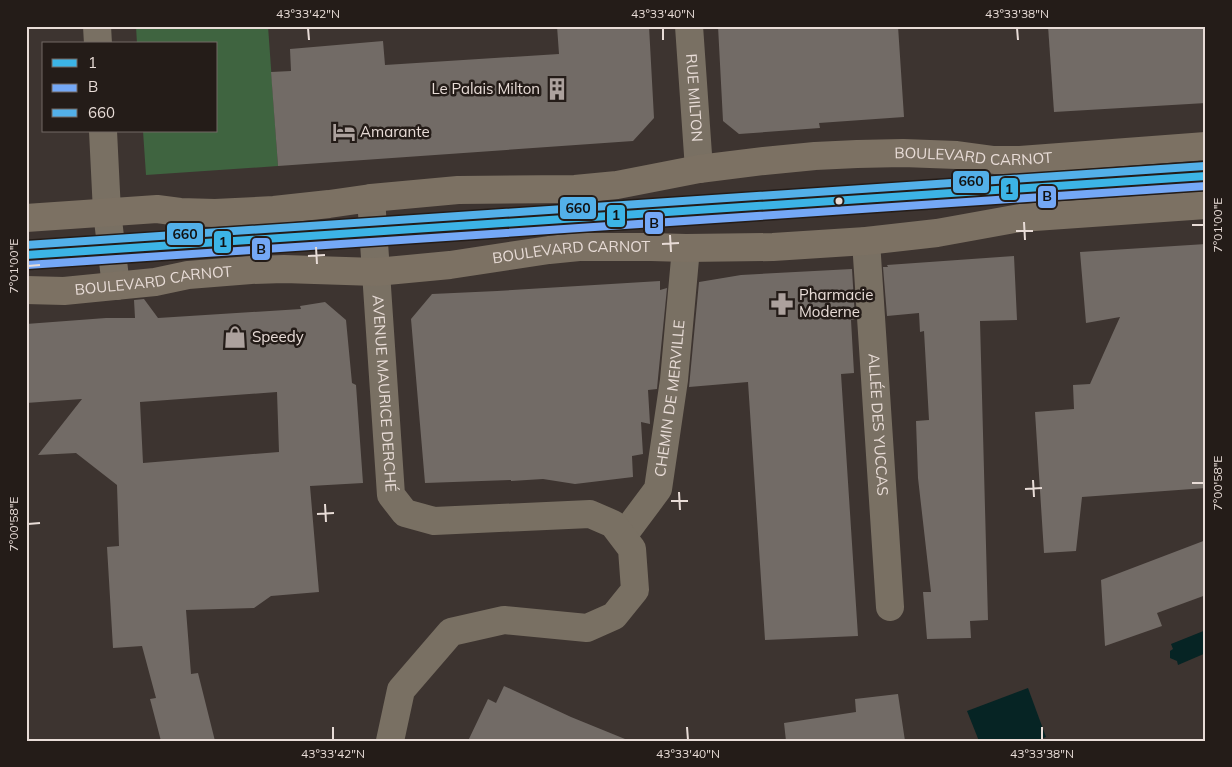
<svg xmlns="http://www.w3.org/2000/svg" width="1232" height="767" font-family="Mulish,sans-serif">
<rect width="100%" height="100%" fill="#3d3430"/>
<path fill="#3f6440" d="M 136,26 L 268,26 L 278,166 L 146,175 L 143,131 L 216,131 L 216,44 L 137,44 Z"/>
<g fill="#062424">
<path d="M 1206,630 L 1206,653 L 1178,665 L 1177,661 L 1170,658 L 1170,651 L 1173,649 L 1171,644 Z"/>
<path d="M 1028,688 L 1046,737 L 1036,741 L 979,741 L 967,711 Z"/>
</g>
<g fill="#726b66" fill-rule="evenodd">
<path d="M 557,26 L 649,26 L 654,118 L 633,141 L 278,166 L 271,72 L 291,71 L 290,49 L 383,41 L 385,65 L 559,54 Z"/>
<path d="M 718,26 L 898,26 L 904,117 L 819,123 L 820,128 L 739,134 L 723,121 Z"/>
<path d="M 1048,26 L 1206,26 L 1206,103 L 1054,112 Z"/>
<path d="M 1206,244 L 1206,488 L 1082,497 L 1076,551 L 1044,553 L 1035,412 L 1074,409 L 1073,385 L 1090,384 L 1120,317 L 1086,323 L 1080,252 Z"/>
<path d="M 1014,256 L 1017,320 L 980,321 L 988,620 L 970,621 L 971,638 L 927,639 L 923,592 L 931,592 L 918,478 L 916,421 L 929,420 L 924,331 L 920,332 L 919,313 L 887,316 L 883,267 L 888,267 L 887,265 Z"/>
<path d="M 852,269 L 855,319 L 851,320 L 854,373 L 841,374 L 858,636 L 765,640 L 748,382 L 689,387 L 699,282 L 741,275 Z"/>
<path d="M 660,281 L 660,290 L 667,288 L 658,378 L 657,389 L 648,390 L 650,424 L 641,422 L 643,454 L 632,456 L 633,477 L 575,484 L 543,479 L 511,481 L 511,480 L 425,483 L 411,319 L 432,294 L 497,291 Z"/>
<path d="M 144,299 L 158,318 L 301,309 L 300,306 L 325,302 L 346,320 L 352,383 L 356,385 L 363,483 L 310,486 L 319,592 L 271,596 L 254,608 L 186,610 L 191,674 L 198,673 L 215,741 L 161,741 L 150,699 L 156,698 L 142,646 L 113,648 L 107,547 L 119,546 L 117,485 L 76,453 L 38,455 L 82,399 L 26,403 L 26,324 L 106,318 L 135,318 L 134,300 ZM 277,392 L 279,452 L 143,463 L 140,402 Z"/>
<path d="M 1206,540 L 1206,595 L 1157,613 L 1162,626 L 1105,646 L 1101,580 Z"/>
<path d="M 504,686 L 571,717 L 625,739 L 625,741 L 468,741 L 488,699 L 496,703 Z"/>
<path d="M 898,694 L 905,741 L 786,741 L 784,723 L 856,712 L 855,699 Z"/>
</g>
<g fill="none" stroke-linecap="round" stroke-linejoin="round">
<path stroke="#797063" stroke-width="22" d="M 26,255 L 769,205 L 1206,176"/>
<path stroke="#797063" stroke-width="28" id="s1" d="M 623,536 L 658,489 L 674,380 L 686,248"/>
<g stroke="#797063" stroke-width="28">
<path d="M 97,26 L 98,44"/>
<path id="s2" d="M 689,26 L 699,169"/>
<path d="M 103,131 L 107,212 L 116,286"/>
<path id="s3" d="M 371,198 L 391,495 L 405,513 L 434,521 L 590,514 L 613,524 L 632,549 L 635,590 L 614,616 L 587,628 L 504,620 L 451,632 L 401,690 L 390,741"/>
<path id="s4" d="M 866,241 L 890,607"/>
</g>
<g stroke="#7c7163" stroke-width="28">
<path id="s5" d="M 26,218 L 157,209 L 180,212 L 215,213 L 274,210 L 329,204 L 371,198 L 458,190 L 575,189 L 617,185 L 699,169 L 764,161 L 815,156 L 857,154 L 903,153 L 957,155 L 994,160 L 1020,160 L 1206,146"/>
<path id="s6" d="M 26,290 L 64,291 L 155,282 L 188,275 L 251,270 L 284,269 L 376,272 L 450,265 L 549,250 L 579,247 L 651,247 L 686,248 L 773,247 L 866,241 L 937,233 L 1020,218 L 1206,205"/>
</g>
<defs>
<path id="bus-1" d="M 26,255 L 1206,176"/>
<path id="bus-2" d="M 27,265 L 1206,186"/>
<path id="bus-3" d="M 26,245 L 1205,166"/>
</defs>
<use href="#bus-1" stroke="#241c18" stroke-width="11"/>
<use href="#bus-2" stroke="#241c18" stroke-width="11"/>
<use href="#bus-3" stroke="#241c18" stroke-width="11"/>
<use href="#bus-1" stroke="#3cb4e6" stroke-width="8"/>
<use href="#bus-2" stroke="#74a8f6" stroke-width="8"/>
<use href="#bus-3" stroke="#53b0e9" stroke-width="8"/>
</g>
<path fill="none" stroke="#e8dcd7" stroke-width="2" d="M 308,28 L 309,40M 663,28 L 663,40M 1017,28 L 1018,40M 1024,222 L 1025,240M 1192,225 L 1204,225M 1016,231 L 1033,231M 670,235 L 671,252M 662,244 L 679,243M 316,247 L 317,264M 308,256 L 325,255M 28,266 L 40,265M 1033,480 L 1034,497M 1192,483 L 1204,483M 1025,489 L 1042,488M 679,492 L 680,510M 671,501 L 688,501M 325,504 L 326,522M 317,514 L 334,513M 28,524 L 40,523M 333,727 L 333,740M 687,727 L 688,740M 1042,727 L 1042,740"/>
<defs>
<symbol id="building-bare" viewBox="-9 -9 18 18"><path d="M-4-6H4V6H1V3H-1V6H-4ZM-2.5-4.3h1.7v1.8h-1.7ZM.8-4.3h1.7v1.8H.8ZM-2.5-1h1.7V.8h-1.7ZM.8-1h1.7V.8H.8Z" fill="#aca19d" stroke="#241c18" stroke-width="2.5" paint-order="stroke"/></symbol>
<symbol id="hotel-bare" viewBox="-9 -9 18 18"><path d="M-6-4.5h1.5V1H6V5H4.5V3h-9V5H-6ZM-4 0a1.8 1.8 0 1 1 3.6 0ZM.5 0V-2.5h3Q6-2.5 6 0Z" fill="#aca19d" stroke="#241c18" stroke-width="2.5" paint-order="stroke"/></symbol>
<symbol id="pharmacy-bare" viewBox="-9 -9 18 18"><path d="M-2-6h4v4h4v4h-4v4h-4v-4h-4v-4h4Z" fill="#aca19d" stroke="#241c18" stroke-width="2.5" paint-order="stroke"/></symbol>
<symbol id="shop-bare" viewBox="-9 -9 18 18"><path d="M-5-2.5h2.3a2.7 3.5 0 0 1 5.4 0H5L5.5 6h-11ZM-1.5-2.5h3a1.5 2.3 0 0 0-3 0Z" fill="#aca19d" stroke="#241c18" stroke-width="2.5" paint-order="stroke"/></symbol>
</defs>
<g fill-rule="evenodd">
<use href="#building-bare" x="541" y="73" width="32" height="32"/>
<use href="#hotel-bare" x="328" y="116" width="32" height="32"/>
<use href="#pharmacy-bare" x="766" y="288" width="32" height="32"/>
<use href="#shop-bare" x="219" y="321" width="32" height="32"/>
</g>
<circle fill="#e8dcd7" stroke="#241c18" stroke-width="2" cx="839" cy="201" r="4.5"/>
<g text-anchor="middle" stroke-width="5" stroke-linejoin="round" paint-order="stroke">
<g font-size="15" fill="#e8dcd7" stroke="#241c18" text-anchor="start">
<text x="540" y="94" text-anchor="end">Le Palais Milton</text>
<text x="360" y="137">Amarante</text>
<text x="799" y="300">Pharmacie<tspan x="799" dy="17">Moderne</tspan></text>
<text x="252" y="342">Speedy</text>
</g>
<g font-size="15" fill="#e8dcd7" stroke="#241c18">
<text dy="5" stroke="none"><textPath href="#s2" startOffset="72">RUE MILTON</textPath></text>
<text dy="5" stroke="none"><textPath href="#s5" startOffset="952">BOULEVARD CARNOT</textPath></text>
<text dy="5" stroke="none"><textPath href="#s6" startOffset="548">BOULEVARD CARNOT</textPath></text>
<text dy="5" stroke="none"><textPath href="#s6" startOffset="128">BOULEVARD CARNOT</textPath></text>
<text dy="5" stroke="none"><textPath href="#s3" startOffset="196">AVENUE MAURICE DERCHÉ</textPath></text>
<text dy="5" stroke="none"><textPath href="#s1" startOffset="150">CHEMIN DE MERVILLE</textPath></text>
<text dy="5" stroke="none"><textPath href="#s4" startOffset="184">ALLÉE DES YUCCAS</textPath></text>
</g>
</g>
<g stroke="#241c18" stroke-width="2">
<rect x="952" y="170" width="38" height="24" rx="5" fill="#53b0e9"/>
<rect x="1000" y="177" width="19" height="24" rx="5" fill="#3cb4e6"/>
<rect x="1037" y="185" width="20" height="24" rx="5" fill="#74a8f6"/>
<rect x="559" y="196" width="38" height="24" rx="5" fill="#53b0e9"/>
<rect x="606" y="204" width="20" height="24" rx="5" fill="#3cb4e6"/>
<rect x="644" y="211" width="20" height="24" rx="5" fill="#74a8f6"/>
<rect x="166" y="222" width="38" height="24" rx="5" fill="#53b0e9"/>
<rect x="213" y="230" width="19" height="24" rx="5" fill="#3cb4e6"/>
<rect x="251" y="237" width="20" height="24" rx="5" fill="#74a8f6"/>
</g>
<g font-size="14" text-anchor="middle" font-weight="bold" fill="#111">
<text x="971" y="186">660</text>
<text x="1009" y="194">1</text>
<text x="1047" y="201">B</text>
<text x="578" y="213">660</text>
<text x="616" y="220">1</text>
<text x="654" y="228">B</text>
<text x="185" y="239">660</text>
<text x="223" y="247">1</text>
<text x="261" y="254">B</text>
</g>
<rect width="1232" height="767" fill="none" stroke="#241c18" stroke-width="55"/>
<rect x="42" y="42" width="175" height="90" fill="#241c18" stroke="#726964"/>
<rect x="52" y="59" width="25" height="8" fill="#3cb4e6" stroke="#726964"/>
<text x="88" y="68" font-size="15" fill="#e8dcd7">1</text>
<rect x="52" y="84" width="25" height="8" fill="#74a8f6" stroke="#726964"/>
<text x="88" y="92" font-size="15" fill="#e8dcd7">B</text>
<rect x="52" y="109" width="25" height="8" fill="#53b0e9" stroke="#726964"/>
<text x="88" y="118" font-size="15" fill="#e8dcd7">660</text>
<rect x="28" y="28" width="1176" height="712" fill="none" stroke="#e8dcd7" stroke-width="2"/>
<g font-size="12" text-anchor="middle" fill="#e8dcd7">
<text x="308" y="18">43°33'42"N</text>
<text x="663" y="18">43°33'40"N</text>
<text x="1017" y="18">43°33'38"N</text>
<text transform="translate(1218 225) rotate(-90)" y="4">7°01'00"E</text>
<text transform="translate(14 266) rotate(-90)" y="4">7°01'00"E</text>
<text transform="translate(1218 483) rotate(-90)" y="4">7°00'58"E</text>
<text transform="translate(14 524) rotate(-90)" y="4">7°00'58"E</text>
<text x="333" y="758">43°33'42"N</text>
<text x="688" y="758">43°33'40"N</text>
<text x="1042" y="758">43°33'38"N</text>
</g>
</svg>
